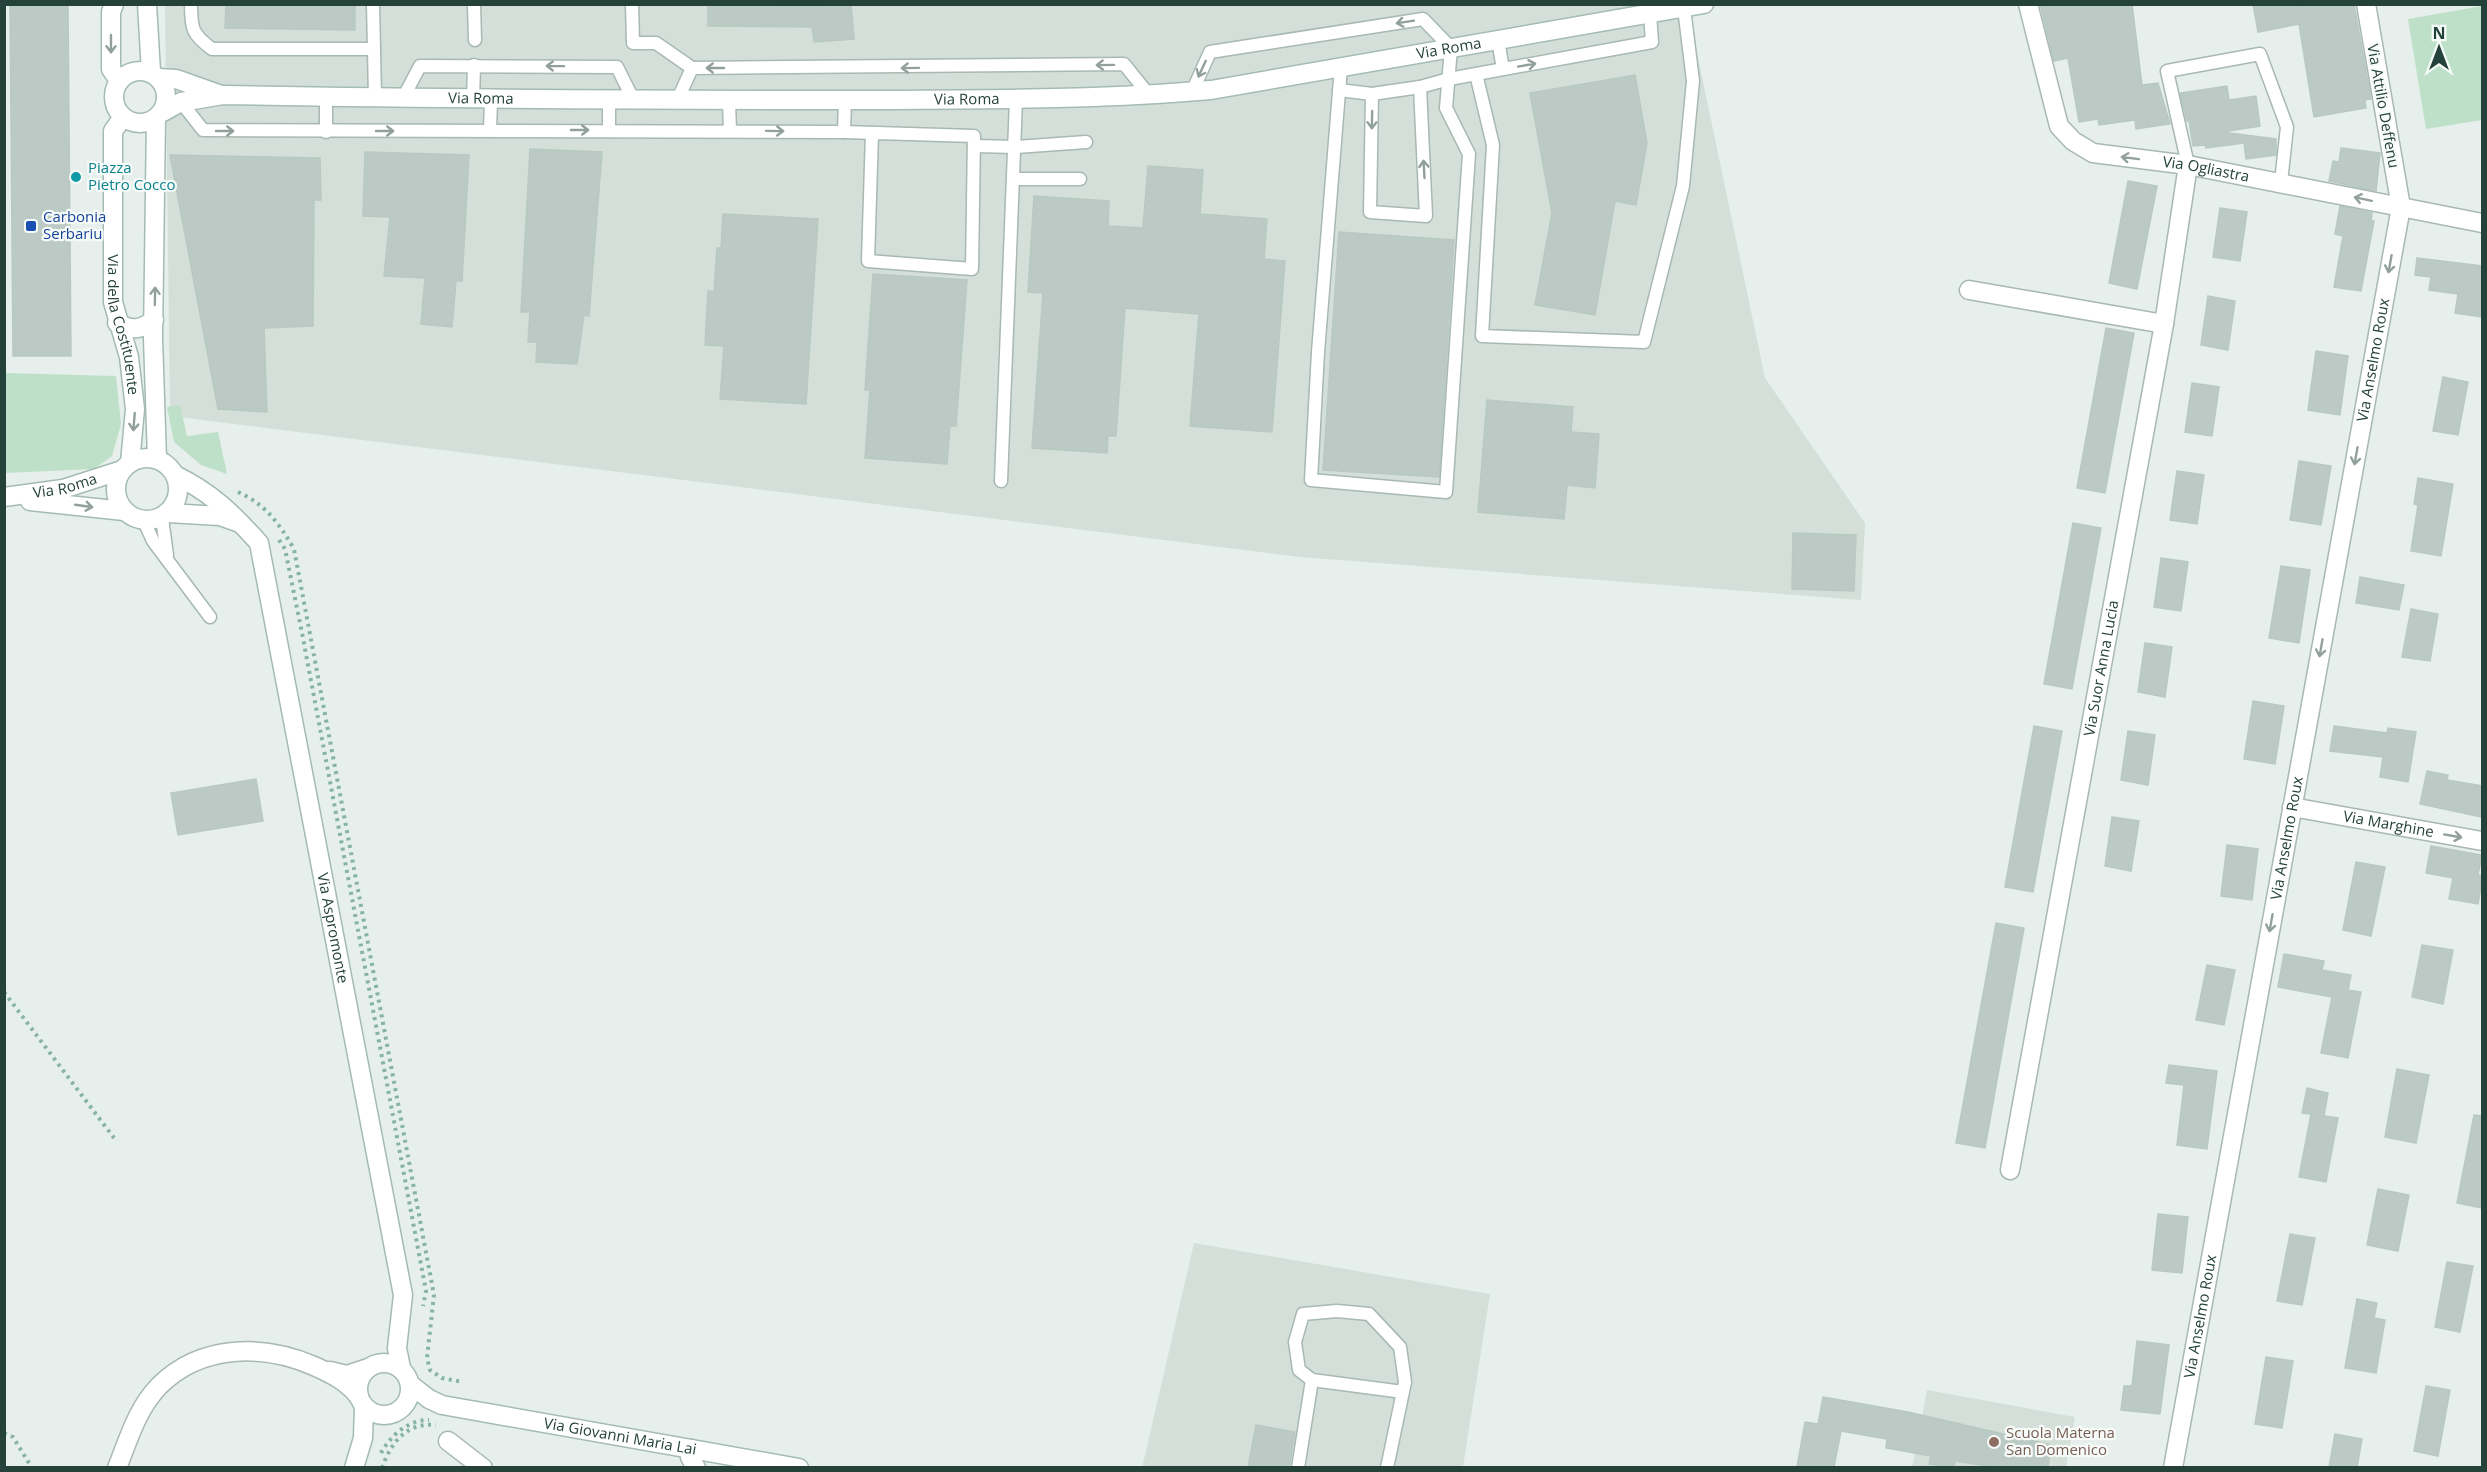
<svg xmlns="http://www.w3.org/2000/svg" width="2487" height="1472" font-family="'Open Sans',sans-serif">
<rect width="100%" height="100%" fill="#e6efeb"/>
<g fill="#d4dfda">
<path d="M 165,5 L 1687,5 L 1765,378 L 1865,523 L 1861,600 L 1300,557 L 170,416 Z"/>
<path d="M 1194,1243 L 1490,1294 L 1463,1467 L 1142,1468 Z"/>
<path d="M 1927,1390 L 2075,1417 L 2066,1467 L 1912,1468 Z"/>
</g>
<g fill="#bfe0c8">
<path d="M 2482,6 L 2482,120 L 2426,129 L 2408,19 Z"/>
<path d="M 5,373 L 116,376 L 121,424 L 112,456 L 94,469 L 5,473 Z"/>
<path d="M 180,405 L 187,436 L 218,432 L 227,474 L 201,465 L 174,442 L 167,407 Z"/>
</g>
<g fill="#bbcac4" stroke="#b8c9c2" stroke-width="1.5">
<path d="M 10,4 L 68,4 L 71,356 L 13,356 Z"/>
<path d="M 226,4 L 355,4 L 355,30 L 225,28 Z"/>
<path d="M 708,4 L 781,4 L 781,7 L 851,4 L 854,39 L 814,42 L 812,27 L 708,26 Z"/>
<path d="M 2040,4 L 2132,4 L 2142,85 L 2158,83 L 2170,124 L 2136,129 L 2135,120 L 2099,125 L 2098,119 L 2079,122 L 2068,58 L 2054,61 Z"/>
<path d="M 2253,4 L 2296,4 L 2297,7 L 2312,4 L 2354,4 L 2371,99 L 2365,100 L 2366,108 L 2314,117 L 2299,24 L 2258,32 Z"/>
<path d="M 1635,75 L 1647,143 L 1636,205 L 1615,201 L 1595,315 L 1535,305 L 1552,213 L 1530,93 Z"/>
<path d="M 2227,86 L 2229,100 L 2256,96 L 2260,126 L 2222,132 L 2276,139 L 2276,155 L 2246,159 L 2244,143 L 2206,148 L 2205,145 L 2193,146 L 2189,121 L 2187,121 L 2180,93 Z"/>
<path d="M 2341,148 L 2380,153 L 2376,191 L 2329,181 L 2333,161 L 2339,162 Z"/>
<path d="M 530,149 L 602,152 L 589,316 L 584,315 L 577,364 L 536,362 L 537,342 L 528,342 L 530,312 L 521,312 Z"/>
<path d="M 365,152 L 469,155 L 462,281 L 456,281 L 452,327 L 421,324 L 425,278 L 384,276 L 390,217 L 363,216 Z"/>
<path d="M 170,155 L 320,158 L 321,200 L 314,200 L 313,326 L 264,328 L 267,412 L 218,409 Z"/>
<path d="M 1148,166 L 1203,170 L 1200,214 L 1267,219 L 1264,259 L 1285,261 L 1272,432 L 1190,426 L 1199,314 L 1125,308 L 1116,436 L 1108,436 L 1107,453 L 1032,448 L 1043,293 L 1028,292 L 1034,196 L 1109,201 L 1108,226 L 1143,228 Z"/>
<path d="M 2128,181 L 2157,186 L 2137,289 L 2109,283 Z"/>
<path d="M 2340,206 L 2372,213 L 2371,221 L 2374,221 L 2361,291 L 2334,287 L 2343,236 L 2335,234 Z"/>
<path d="M 2220,208 L 2247,212 L 2240,261 L 2213,257 Z"/>
<path d="M 723,214 L 818,219 L 806,404 L 720,399 L 724,346 L 705,345 L 708,291 L 714,292 L 717,248 L 721,248 Z"/>
<path d="M 1339,232 L 1454,240 L 1439,477 L 1323,470 Z"/>
<path d="M 2417,258 L 2482,266 L 2482,317 L 2455,313 L 2458,294 L 2429,290 L 2431,277 L 2415,275 Z"/>
<path d="M 873,274 L 967,280 L 956,426 L 950,426 L 947,464 L 865,458 L 870,390 L 865,390 Z"/>
<path d="M 2208,296 L 2235,301 L 2228,350 L 2201,345 Z"/>
<path d="M 2106,328 L 2134,333 L 2105,493 L 2077,488 Z"/>
<path d="M 2316,351 L 2348,356 L 2340,415 L 2308,410 Z"/>
<path d="M 2443,377 L 2468,382 L 2458,435 L 2433,431 Z"/>
<path d="M 2192,383 L 2219,387 L 2212,436 L 2185,432 Z"/>
<path d="M 1487,400 L 1573,407 L 1571,432 L 1599,434 L 1595,488 L 1567,485 L 1564,519 L 1478,512 Z"/>
<path d="M 2299,461 L 2331,466 L 2321,525 L 2290,520 Z"/>
<path d="M 2177,471 L 2204,475 L 2197,524 L 2170,520 Z"/>
<path d="M 2418,478 L 2453,484 L 2441,556 L 2411,551 L 2418,505 L 2414,504 Z"/>
<path d="M 2073,523 L 2101,528 L 2072,689 L 2044,684 Z"/>
<path d="M 1793,533 L 1856,535 L 1854,591 L 1792,589 Z"/>
<path d="M 2161,558 L 2188,562 L 2181,611 L 2154,607 Z"/>
<path d="M 2281,566 L 2310,570 L 2299,643 L 2269,638 Z"/>
<path d="M 2360,577 L 2404,585 L 2399,610 L 2356,603 Z"/>
<path d="M 2411,609 L 2438,614 L 2430,661 L 2402,657 Z"/>
<path d="M 2145,643 L 2172,647 L 2165,697 L 2138,692 Z"/>
<path d="M 2253,701 L 2284,706 L 2275,764 L 2244,759 Z"/>
<path d="M 2034,726 L 2062,731 L 2033,892 L 2005,887 Z"/>
<path d="M 2334,726 L 2387,733 L 2388,728 L 2416,732 L 2408,782 L 2380,777 L 2383,757 L 2330,751 Z"/>
<path d="M 2128,731 L 2155,735 L 2148,785 L 2121,780 Z"/>
<path d="M 2427,771 L 2448,775 L 2447,780 L 2482,786 L 2482,817 L 2420,804 Z"/>
<path d="M 256,779 L 263,821 L 178,835 L 171,793 Z"/>
<path d="M 2112,817 L 2139,821 L 2131,871 L 2105,866 Z"/>
<path d="M 2227,845 L 2258,849 L 2252,900 L 2221,896 Z"/>
<path d="M 2431,846 L 2482,855 L 2478,875 L 2482,876 L 2482,882 L 2478,904 L 2449,899 L 2453,878 L 2426,873 Z"/>
<path d="M 2356,862 L 2385,867 L 2371,936 L 2343,930 Z"/>
<path d="M 1996,923 L 2024,928 L 1985,1148 L 1956,1143 Z"/>
<path d="M 2422,945 L 2453,950 L 2443,1004 L 2412,997 Z"/>
<path d="M 2284,954 L 2324,961 L 2322,970 L 2351,975 L 2348,990 L 2361,992 L 2348,1058 L 2321,1053 L 2332,997 L 2278,987 Z"/>
<path d="M 2207,965 L 2235,970 L 2224,1025 L 2196,1020 Z"/>
<path d="M 2169,1065 L 2217,1071 L 2207,1149 L 2177,1145 L 2184,1085 L 2166,1083 Z"/>
<path d="M 2397,1069 L 2429,1075 L 2416,1143 L 2385,1137 Z"/>
<path d="M 2307,1088 L 2328,1093 L 2324,1116 L 2338,1118 L 2326,1182 L 2299,1177 L 2311,1114 L 2302,1113 Z"/>
<path d="M 2474,1115 L 2482,1116 L 2482,1208 L 2457,1203 Z"/>
<path d="M 2378,1189 L 2409,1195 L 2398,1251 L 2367,1245 Z"/>
<path d="M 2158,1214 L 2188,1217 L 2182,1273 L 2152,1270 Z"/>
<path d="M 2290,1234 L 2315,1238 L 2302,1305 L 2277,1301 Z"/>
<path d="M 2447,1262 L 2473,1266 L 2460,1332 L 2435,1327 Z"/>
<path d="M 2357,1299 L 2377,1303 L 2374,1318 L 2385,1320 L 2376,1373 L 2345,1368 Z"/>
<path d="M 2137,1341 L 2169,1345 L 2160,1414 L 2121,1410 L 2124,1386 L 2132,1386 Z"/>
<path d="M 2266,1357 L 2293,1361 L 2282,1428 L 2255,1424 Z"/>
<path d="M 2426,1386 L 2450,1390 L 2438,1456 L 2414,1451 Z"/>
<path d="M 1823,1397 L 1908,1412 L 2051,1445 L 2048,1467 L 1995,1467 L 1955,1461 L 1954,1467 L 1929,1464 L 1931,1456 L 1886,1448 L 1887,1439 L 1841,1431 L 1834,1467 L 1797,1467 L 1805,1422 L 1818,1424 Z"/>
<path d="M 1256,1425 L 1295,1432 L 1289,1467 L 1248,1467 Z"/>
<path d="M 2335,1434 L 2362,1439 L 2357,1467 L 2329,1467 Z"/>
</g>
<g fill="none" stroke-linecap="round" stroke-linejoin="round">
<defs>
<g id="lane">
<path d="M 191,4 C 191,29 192,34 212,49 L 374,49 L 373,4"/>
<path d="M 474,4 L 475,40"/>
<path d="M 632,4 L 633,43 L 656,43 L 692,68"/>
<path d="M 1498,40 L 1503,69"/>
<path d="M 374,49 L 375,98"/>
<path d="M 1476,74 L 1493,145 L 1482,336 L 1644,342 L 1683,186 L 1693,81 L 1684,8"/>
<path d="M 1339,90 L 1372,94 L 1370,212 L 1426,216 L 1420,87 L 1449,79 L 1652,42 L 1650,14"/>
<path d="M 1192,92 L 1210,52 L 1423,19 L 1451,48 L 1446,108 L 1469,154 L 1446,492 L 1311,480 L 1318,352 L 1341,67"/>
<path d="M 1372,94 L 1420,87"/>
<path d="M 326,97 L 326,132"/>
<path d="M 403,98 L 420,66 L 617,67 L 634,101"/>
<path d="M 473,100 L 474,65"/>
<path d="M 609,101 L 609,130"/>
<path d="M 677,101 L 692,68 L 1124,64 L 1149,95"/>
<path d="M 729,101 L 730,131"/>
<path d="M 181,102 L 203,130 L 844,132 L 974,136 L 972,269 L 868,261 L 872,133"/>
<path d="M 490,130 L 491,100"/>
<path d="M 844,132 L 845,100"/>
<path d="M 974,146 L 1016,147 L 1086,142"/>
<path d="M 2188,165 L 2167,71 L 2260,54 L 2287,127 L 2281,182"/>
<path d="M 1015,179 L 1080,179"/>
<path d="M 1001,481 L 1016,100"/>
<path d="M 162,518 L 167,555"/>
<path d="M 144,521 L 153,541 L 210,617"/>
<path d="M 1298,1468 L 1312,1380"/>
<path d="M 1387,1468 L 1405,1382 L 1400,1347 L 1369,1314 L 1337,1311 L 1303,1314 L 1295,1342 L 1299,1370 L 1312,1380 L 1403,1392"/>
</g>
<g id="street">
<path id="s1" d="M 2028,4 L 2059,126 L 2073,141 L 2093,153 L 2188,165 L 2482,223"/>
<path d="M 1969,290 L 2164,324"/>
<path id="s2" d="M 2292,807 L 2482,841"/>
<path id="s3" d="M 2010,1170 L 2164,324 L 2188,165"/>
<path d="M 330,1371 L 347,1375 L 365,1369"/>
<path d="M 448,1441 L 483,1468"/>
<path d="M 692,1449 L 690,1457 L 696,1468"/>
<path d="M 117,1468 C 129,1438 137,1409 159,1386 C 201,1344 263,1344 314,1366 C 332,1374 348,1382 359,1397"/>
<path id="s4" d="M 2173,1468 L 2401,207 L 2366,4"/>
</g>
<g id="secondary">
<path d="M 114,4 L 111,12 L 111,69 L 119,81"/>
<path d="M 147,4 L 151,72"/>
<circle cx="140" cy="97" r="26"/>
<path d="M 158,78 L 176,79 L 221,95"/>
<path id="s5" d="M 163,112 L 181,102 L 223,95 C 438,99 653,100 868,100 C 983,99 1097,100 1211,90 L 1704,4"/>
<path id="s6" d="M 123,117 L 113,131 L 113,302 L 129,357 L 135,409 L 130,463"/>
<path d="M 156,118 L 153,338 L 157,459"/>
<path d="M 117,323 C 132,331 141,330 154,320"/>
<circle cx="147" cy="489" r="31"/>
<path id="s7" d="M 175,475 C 212,493 232,513 259,543 L 403,1295 L 397,1348 L 401,1368"/>
<path id="s8" d="M 4,497 L 63,489 L 122,470"/>
<path d="M 30,501 L 124,511"/>
<path d="M 168,513 L 220,516 L 240,523"/>
<circle cx="384" cy="1389" r="26"/>
<path id="s9" d="M 411,1385 L 429,1399 L 442,1405 L 799,1468"/>
<path d="M 354,1468 L 363,1438 L 364,1406"/>
</g>
</defs>
<use href="#lane" stroke="#a8b8b2" stroke-width="15"/>
<use href="#street" stroke="#a8b8b2" stroke-width="21"/>
<use href="#secondary" stroke="#a4bbb3" stroke-width="21"/>
<g stroke="#86b3a5" stroke-width="4" stroke-dasharray="3 4.5" stroke-linecap="butt">
<path d="M 238,492 C 265,504 279,523 294,549 L 434,1295 L 427,1358 L 430,1370 L 442,1378 L 462,1382"/>
<path d="M 279,540 L 285,549 L 302,633 L 426,1291 L 423,1306"/>
<path d="M 4,992 L 114,1138"/>
<path d="M 4,1433 L 13,1437 L 32,1468"/>
<path d="M 381,1453 C 391,1435 408,1420 429,1420"/>
<path d="M 382,1468 C 391,1442 407,1422 436,1425"/>
</g>
<use href="#lane" stroke="#fff" stroke-width="12"/>
<use href="#street" stroke="#fff" stroke-width="18"/>
<use href="#secondary" stroke="#fff" stroke-width="18"/>
</g>
<defs><path id="oneway-shaft" d="M-6 0H5M1.5-3L5.5 0L1.5 3" fill="none" stroke-width="1.6" stroke-linecap="round" stroke-linejoin="round" transform="scale(1.5)"/></defs>
<g stroke="#92a09c">
<use href="#oneway-shaft" transform="translate(1405 22) rotate(171)"/>
<use href="#oneway-shaft" transform="translate(111 44) rotate(90)"/>
<use href="#oneway-shaft" transform="translate(1105 65) rotate(179)"/>
<use href="#oneway-shaft" transform="translate(1527 65) rotate(-10)"/>
<use href="#oneway-shaft" transform="translate(555 66) rotate(-179)"/>
<use href="#oneway-shaft" transform="translate(715 68) rotate(180)"/>
<use href="#oneway-shaft" transform="translate(910 68) rotate(179)"/>
<use href="#oneway-shaft" transform="translate(1202 69) rotate(115)"/>
<use href="#oneway-shaft" transform="translate(1372 120) rotate(91)"/>
<use href="#oneway-shaft" transform="translate(580 130)"/>
<use href="#oneway-shaft" transform="translate(225 131)"/>
<use href="#oneway-shaft" transform="translate(385 131)"/>
<use href="#oneway-shaft" transform="translate(775 131) rotate(1)"/>
<use href="#oneway-shaft" transform="translate(2130 158) rotate(-173)"/>
<use href="#oneway-shaft" transform="translate(1424 169) rotate(-93)"/>
<use href="#oneway-shaft" transform="translate(2363 199) rotate(-168)"/>
<use href="#oneway-shaft" transform="translate(2390 264) rotate(100)"/>
<use href="#oneway-shaft" transform="translate(155 296) rotate(-89)"/>
<use href="#oneway-shaft" transform="translate(134 422) rotate(95)"/>
<use href="#oneway-shaft" transform="translate(2356 456) rotate(100)"/>
<use href="#oneway-shaft" transform="translate(84 506) rotate(8)"/>
<use href="#oneway-shaft" transform="translate(2321 648) rotate(100)"/>
<use href="#oneway-shaft" transform="translate(2453 836) rotate(10)"/>
<use href="#oneway-shaft" transform="translate(2271 923) rotate(100)"/>
</g>
<circle fill="#0f9aa8" stroke="#f7fbf9" stroke-width="2" cx="76" cy="177" r="6"/>
<rect fill="#1a4fb4" stroke="#f7fbf9" stroke-width="2" x="25" y="220" width="12" height="12" rx="3"/>
<circle fill="#8d6e63" stroke="#f7fbf9" stroke-width="2" cx="1994" cy="1442" r="6"/>
<g text-anchor="middle" stroke-width="4.5" stroke-linejoin="round" paint-order="stroke">
<g font-size="15" fill="#24423a" stroke="#f7fbf9">
<text dy="5" stroke="none"><textPath href="#s5" startOffset="1293">Via Roma</textPath></text>
<text dy="5" stroke="none"><textPath href="#s5" startOffset="321">Via Roma</textPath></text>
<text dy="5" stroke="none"><textPath href="#s5" startOffset="807">Via Roma</textPath></text>
<text transform="translate(2383 106) rotate(80)" y="5">Via Attilio Deffenu</text>
<text dy="5" stroke="none"><textPath href="#s1" startOffset="284">Via Ogliastra</textPath></text>
<text dy="5" stroke="none"><textPath href="#s6" startOffset="212">Via della Costituente</textPath></text>
<text dy="5" stroke="none"><textPath href="#s4" startOffset="1126">Via Anselmo Roux</textPath></text>
<text dy="5" stroke="none"><textPath href="#s8" startOffset="62">Via Roma</textPath></text>
<text dy="5" stroke="none"><textPath href="#s3" startOffset="510">Via Suor Anna Lucia</textPath></text>
<text dy="5" stroke="none"><textPath href="#s2" startOffset="98">Via Marghine</textPath></text>
<text dy="5" stroke="none"><textPath href="#s4" startOffset="640">Via Anselmo Roux</textPath></text>
<text dy="5" stroke="none"><textPath href="#s7" startOffset="501">Via Aspromonte</textPath></text>
<text dy="5" stroke="none"><textPath href="#s4" startOffset="154">Via Anselmo Roux</textPath></text>
<text dy="5" stroke="none"><textPath href="#s9" startOffset="218">Via Giovanni Maria Lai</textPath></text>
</g>
<g font-size="15" fill="#0d838f" stroke="#f7fbf9" text-anchor="start">
<text x="88" y="173">Piazza<tspan x="88" dy="17">Pietro Cocco</tspan></text>
</g>
<g font-size="15" fill="#164399" stroke="#f7fbf9" text-anchor="start">
<text x="43" y="222">Carbonia<tspan x="43" dy="17">Serbariu</tspan></text>
</g>
<g font-size="15" fill="#785e54" stroke="#f7fbf9" text-anchor="start">
<text x="2006" y="1438">Scuola Materna<tspan x="2006" dy="17">San Domenico</tspan></text>
</g>
</g>
<rect width="2487" height="1472" fill="none" stroke="#24423a" stroke-width="12"/>
<g transform="translate(2439 48)" stroke="#f7fbf9" stroke-width="4.5" paint-order="stroke">
<path d="M0-4.5L10 22L0 15L-10 22Z" fill="#24423a"/>
<text y="-9" font-size="16" font-weight="bold" text-anchor="middle" fill="#24423a">N</text>
</g>
</svg>
